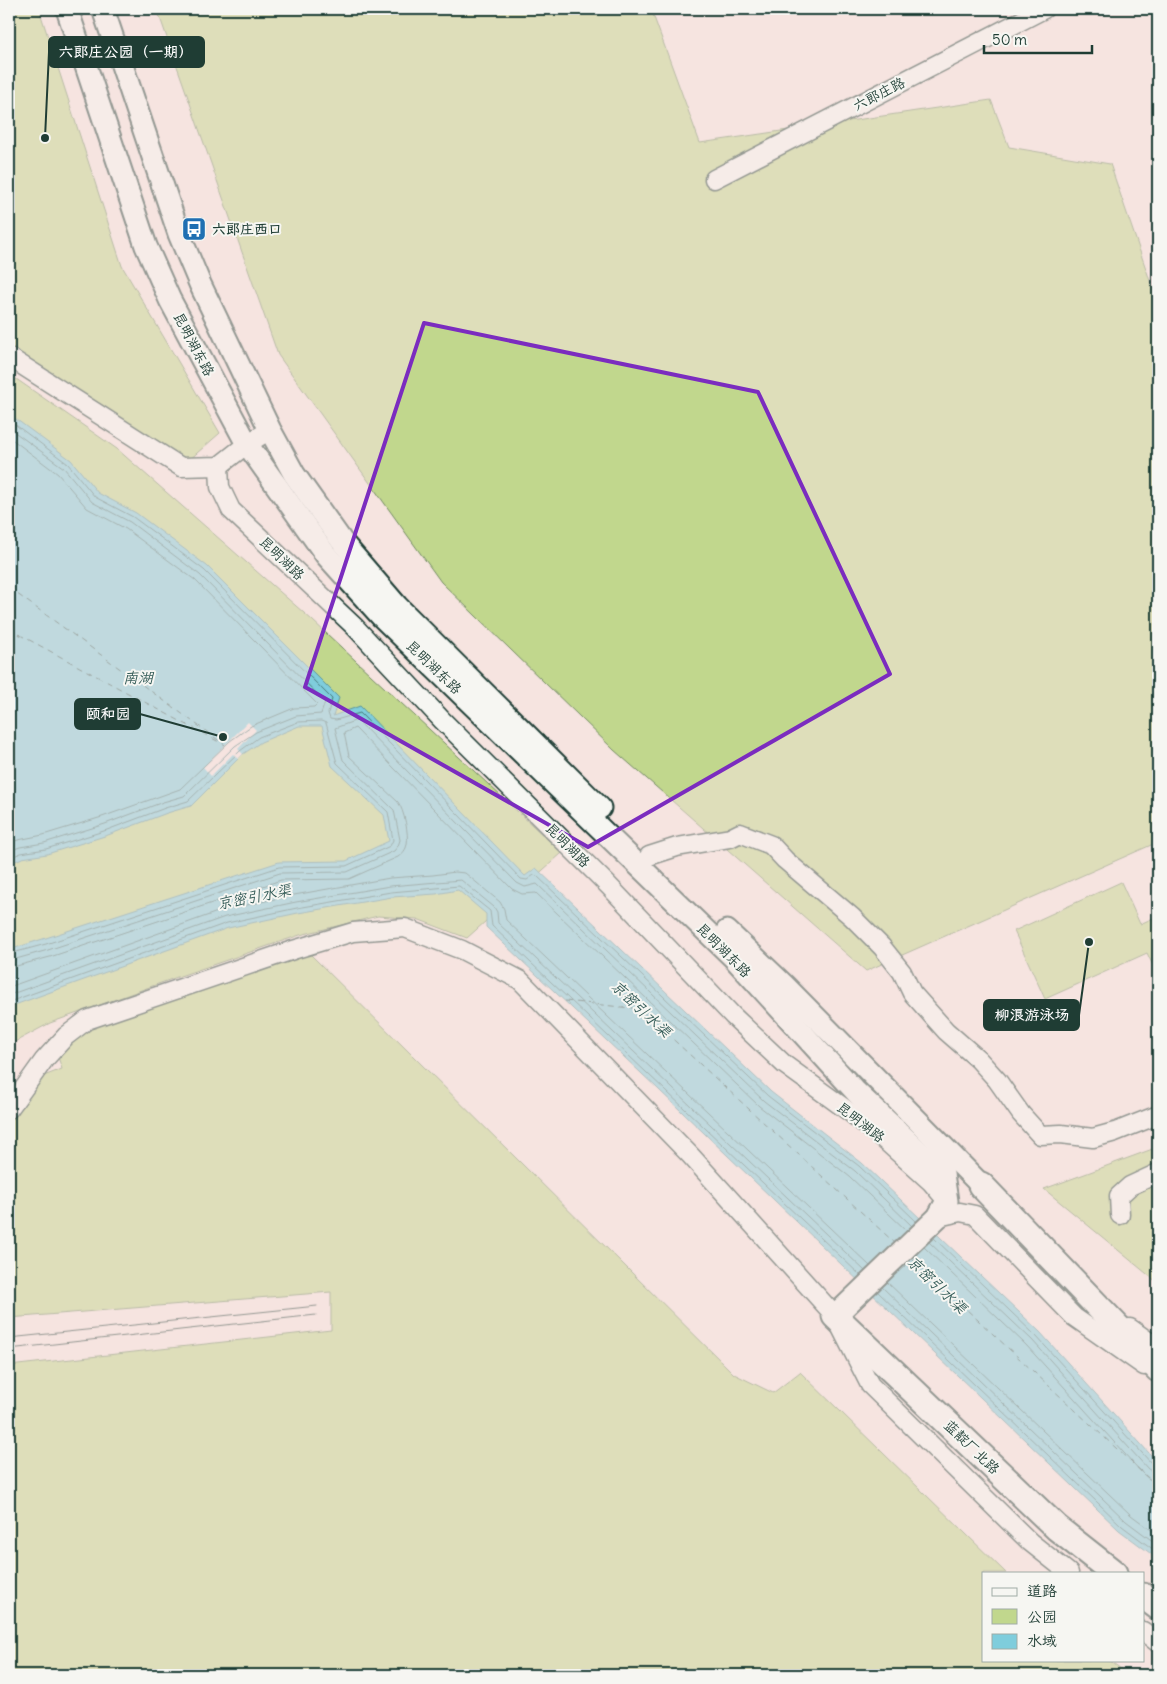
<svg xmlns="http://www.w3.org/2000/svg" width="1167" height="1684" font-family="Delius,'LXGW WenKai TC',sans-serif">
<rect width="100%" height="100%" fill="#f6e4e0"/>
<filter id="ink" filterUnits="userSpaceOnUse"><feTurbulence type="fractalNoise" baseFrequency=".02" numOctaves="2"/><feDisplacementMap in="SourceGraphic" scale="10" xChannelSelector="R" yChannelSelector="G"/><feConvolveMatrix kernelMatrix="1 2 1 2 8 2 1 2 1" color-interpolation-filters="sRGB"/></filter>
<g filter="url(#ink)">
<g fill="#c1d78d" stroke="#708a60">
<path d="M 9,9 L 39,9 L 122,266 L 220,433 L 181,467 L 9,357 Z"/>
<path d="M 157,9 L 651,9 L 700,143 L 991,100 L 1009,147 L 1110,164 L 1158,304 L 1158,842 L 866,971 L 614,750 L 441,582 L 278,355 Z"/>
<path d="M 9,374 L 117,449 L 312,620 L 562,853 L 467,938 L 417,919 L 378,916 L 300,935 L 180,976 L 50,1023 L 9,1045 Z"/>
<path d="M 1121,882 L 1140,924 L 1158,916 L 1158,976 L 1147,953 L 1045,999 L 1014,931 Z"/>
<path d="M 307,951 L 734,1374 L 773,1393 L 800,1372 L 1006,1573 L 983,1573 L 983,1660 L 1109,1660 L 1129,1675 L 9,1675 L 9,1366 L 331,1330 L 331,1292 L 9,1318 L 9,1115 L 36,1079 L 62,1069 L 58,1057 L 92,1021 Z"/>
<path d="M 1158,1147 L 1158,1283 L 1044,1189 Z"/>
</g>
<path fill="#7fcddc" stroke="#599399" d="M 9,414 L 71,460 L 98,493 L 136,513 L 207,566 L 339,698 L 333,716 L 360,706 L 525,876 L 536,868 L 771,1092 L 862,1163 L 1040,1332 L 1158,1463 L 1158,1559 L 1119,1530 L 658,1089 L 486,927 L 486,914 L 458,890 L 436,894 L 392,897 L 298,913 L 228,928 L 9,1007 L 9,950 L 279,862 L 346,861 L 389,841 L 384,815 L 332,766 L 322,726 L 299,726 L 261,742 L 243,754 L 191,806 L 167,813 L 108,835 L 47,854 L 22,858 L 9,864 Z"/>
<path fill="#f6e4e0" d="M 248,722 L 256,730 L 238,749 L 243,754 L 238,759 L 233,754 L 211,776 L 203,767 Z"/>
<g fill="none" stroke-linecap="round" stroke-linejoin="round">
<g stroke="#457777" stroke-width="1">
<path d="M 9,420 L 68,464 L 95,497 L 133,517 L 204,570 L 332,699 L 328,713 L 330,719 L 336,720 L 360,713 L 521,879 L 527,880 L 534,875 L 537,876 L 768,1096 L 859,1166 L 916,1221"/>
<path d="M 9,428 L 64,468 L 92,502 L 130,522 L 200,575 L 325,702 L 321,714 L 296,716 L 256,732 L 235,746 L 184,796 L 163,802 L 105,824 L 44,843 L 20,847 L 9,851"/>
<path d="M 9,437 L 58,474 L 87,508 L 126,529 L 195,580 L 317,704 L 314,707 L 294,708 L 251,726 L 230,741 L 180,789 L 102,817 L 43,835 L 18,840 L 9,843"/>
<path d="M 9,858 L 21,853 L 46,849 L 107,830 L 165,808 L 188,801 L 240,751 L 259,737 L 298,722 L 321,721 L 326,723 L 337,763 L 388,812 L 393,840 L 390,846 L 346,866 L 279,867 L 46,944 L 9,954"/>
<path d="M 9,961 L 48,950 L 280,873 L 347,872 L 394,851 L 398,846 L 400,840 L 394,810 L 343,760 L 335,728 L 357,720 L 517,883 L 525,887 L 537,884 L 764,1101 L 855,1171 L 912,1226"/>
<path d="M 9,968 L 50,957 L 281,880 L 349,879 L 398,857 C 403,853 406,850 407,844 C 409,834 404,810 398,802 L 349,756 L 344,733 L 355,728 L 512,889 L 522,894 L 536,893 L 759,1106 L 850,1177 L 907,1231"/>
<path d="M 9,987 L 223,910 L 294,895 L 390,878 L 433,875 L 455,872 L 465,873 L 500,902 L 504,909 L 506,920 L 870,1266"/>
<path d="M 9,995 L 225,917 L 296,902 L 390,886 L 461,880 L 494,907 L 497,912 L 498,923 L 865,1271"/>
<path d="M 9,1002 L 227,923 L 297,908 L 391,892 L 459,886 L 490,911 L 492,926 L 860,1275"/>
<path d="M 934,1238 L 1036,1336 L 1152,1464 L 1158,1466"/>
<path d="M 929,1242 L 1032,1340 L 1148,1469 L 1153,1472 L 1158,1473"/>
<path d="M 924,1247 L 1026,1345 L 1143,1474 L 1149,1479 L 1158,1480"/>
<path d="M 887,1282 L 1131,1515 L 1158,1535"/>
<path d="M 882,1287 L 1126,1521 L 1158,1545"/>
<path d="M 878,1292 L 1122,1526 L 1158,1553"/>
</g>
<g stroke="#325a56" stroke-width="1" stroke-dasharray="6 5" stroke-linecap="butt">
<path d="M 9,588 L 225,745"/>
<path d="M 9,629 L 219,742"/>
<path d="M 565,1001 L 640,1009 L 896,1244"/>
<path d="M 911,1258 L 1158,1487"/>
</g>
<defs>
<g id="minor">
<path d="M 714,179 L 1044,9"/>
<path d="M 9,357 L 181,467 L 219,466 L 247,444 L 270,430"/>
<path d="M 219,466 L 220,487 L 231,510 L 355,627 L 442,720 L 608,885 L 733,1016 L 785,1065 L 851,1113 L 880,1136 L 931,1182 L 947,1201"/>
<path d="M 649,856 L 677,847 L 730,838 L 740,833 L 771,845 L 785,860 L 852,917 L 882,947 L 902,972 L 912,993 L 946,1031 L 978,1059 L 997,1080 L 1021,1114 L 1040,1135 L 1061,1134 L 1093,1138 L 1115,1132 L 1158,1115"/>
<path d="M 9,1109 L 44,1060 L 66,1036 L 87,1020 L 293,950 L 353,932 L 405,928 L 462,950 L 520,980 L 691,1156 L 835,1316 L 870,1385 L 1030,1542 L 1069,1573"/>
<path d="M 1120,1215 L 1119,1196 L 1130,1186 L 1158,1173"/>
<path d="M 938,1217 L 960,1212 L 975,1215 L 1074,1317 L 1144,1366"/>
<path d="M 1130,1328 L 1158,1348"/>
<path d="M 1143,1631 L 1158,1643"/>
</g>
<g id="major">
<path d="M 67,9 L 146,246 L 170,300 L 247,444 L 326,555 L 382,617 L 734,958 L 856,1092 L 943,1174 L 947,1201 L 938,1217 L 835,1316"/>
<path d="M 103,9 L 179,234 L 200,284 L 270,430 L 294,474 L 343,543 L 397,606 L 600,808"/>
<path d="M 727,931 L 784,985 L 981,1185"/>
</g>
<g id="highway">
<path d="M 981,1185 L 1158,1369"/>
<path d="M 835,1316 L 1057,1528 L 1114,1573"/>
<path d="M 1143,1596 L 1158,1607"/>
</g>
</defs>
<use href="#minor" stroke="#1f3d34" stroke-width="21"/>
<use href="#major" stroke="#1f3d34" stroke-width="25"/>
<use href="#highway" stroke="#1f3d34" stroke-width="29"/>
<use href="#minor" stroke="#f6f6f2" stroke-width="18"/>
<use href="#major" stroke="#f6f6f2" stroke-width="21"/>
<use href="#highway" stroke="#f6f6f2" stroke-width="25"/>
<g stroke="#1f3d34" stroke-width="1">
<path d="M 9,1338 L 317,1306"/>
<path d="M 9,1349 L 316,1315"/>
</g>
</g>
</g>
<path d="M0 0H1167V1684H0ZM 424,323 L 758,392 L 890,674 L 588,847 L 305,687 Z" fill="#f6e4e0" fill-opacity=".55" fill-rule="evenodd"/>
<path fill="none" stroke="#7b2cbf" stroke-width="4" stroke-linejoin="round" d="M 424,323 L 758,392 L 890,674 L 588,847 L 305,687 Z"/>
<defs>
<symbol id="bus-square" viewBox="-11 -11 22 22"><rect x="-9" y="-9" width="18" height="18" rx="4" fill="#1f6fb2" stroke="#f6f6f2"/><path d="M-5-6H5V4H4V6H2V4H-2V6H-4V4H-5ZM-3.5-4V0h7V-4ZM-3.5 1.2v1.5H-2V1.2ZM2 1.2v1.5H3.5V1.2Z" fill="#fff"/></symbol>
</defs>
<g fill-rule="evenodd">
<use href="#bus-square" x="180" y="215" width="28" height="28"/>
</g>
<g text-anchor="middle" stroke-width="4" stroke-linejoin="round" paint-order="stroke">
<g font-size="14" fill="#1f3d34" stroke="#f6f6f2">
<text transform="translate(879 94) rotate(-27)" y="5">六郎庄路</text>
<text transform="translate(194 344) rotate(62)" y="5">昆明湖东路</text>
<text transform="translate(282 558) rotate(44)" y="5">昆明湖路</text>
<text transform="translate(434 667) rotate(44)" y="5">昆明湖东路</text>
<text transform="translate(568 845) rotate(45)" y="5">昆明湖路</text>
<text transform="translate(724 950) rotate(45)" y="5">昆明湖东路</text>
<text transform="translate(861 1122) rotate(38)" y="5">昆明湖路</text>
<text transform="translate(972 1447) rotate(44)" y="5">蓝靛厂北路</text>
</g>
<g font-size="14" font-weight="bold" fill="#1f3d34" stroke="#f6f6f2" text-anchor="start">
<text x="212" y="234">六郎庄西口</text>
</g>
<g font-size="15" font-style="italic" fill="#325a56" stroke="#f6f6f2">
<text x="138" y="683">南湖</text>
<text transform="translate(254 897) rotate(-11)" y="5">京密引水渠</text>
<text transform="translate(641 1009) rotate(43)" y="5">京密引水渠</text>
<text transform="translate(937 1285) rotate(44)" y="5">京密引水渠</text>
</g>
</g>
<path fill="none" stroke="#1f3d34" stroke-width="2" d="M45 138L49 52M223 737L140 714M1089 942L1079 1015"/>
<g fill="#1f3d34" stroke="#f6f6f2" stroke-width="2">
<circle cx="45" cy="138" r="5"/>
<circle cx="223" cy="737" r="5"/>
<circle cx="1089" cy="942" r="5"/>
</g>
<g fill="#1f3d34" stroke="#1f3d34" stroke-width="2">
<rect x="49" y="37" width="155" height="30" rx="5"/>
<rect x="75" y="699" width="65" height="30" rx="5"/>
<rect x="984" y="1000" width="95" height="30" rx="5"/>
</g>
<g font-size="15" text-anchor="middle" font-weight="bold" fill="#fff">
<text x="126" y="57">六郎庄公园（一期）</text>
<text x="108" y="719">颐和园</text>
<text x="1032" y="1020">柳浪游泳场</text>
</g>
<rect width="1167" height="1684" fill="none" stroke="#f6f6f2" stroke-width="30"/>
<rect x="15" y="15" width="1137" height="1654" fill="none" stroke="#1f3d34" stroke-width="2" filter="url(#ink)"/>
<rect x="982" y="1572" width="162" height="90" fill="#f6f6f2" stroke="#a0aca6"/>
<rect x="992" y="1588" width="25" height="8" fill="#f6f6f2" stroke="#a0aca6"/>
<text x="1027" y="1596" font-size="15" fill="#1f3d34">道路</text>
<rect x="992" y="1609" width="25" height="15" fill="#c1d78d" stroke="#a0aca6"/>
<text x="1027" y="1622" font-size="15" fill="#1f3d34">公园</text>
<rect x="992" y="1634" width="25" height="15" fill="#7fcddc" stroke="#a0aca6"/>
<text x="1027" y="1646" font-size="15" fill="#1f3d34">水域</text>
<path d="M984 45v8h108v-8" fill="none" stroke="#1f3d34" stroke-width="2.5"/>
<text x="992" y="45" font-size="15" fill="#1f3d34" stroke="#f6f6f2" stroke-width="4" paint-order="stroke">50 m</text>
</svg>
